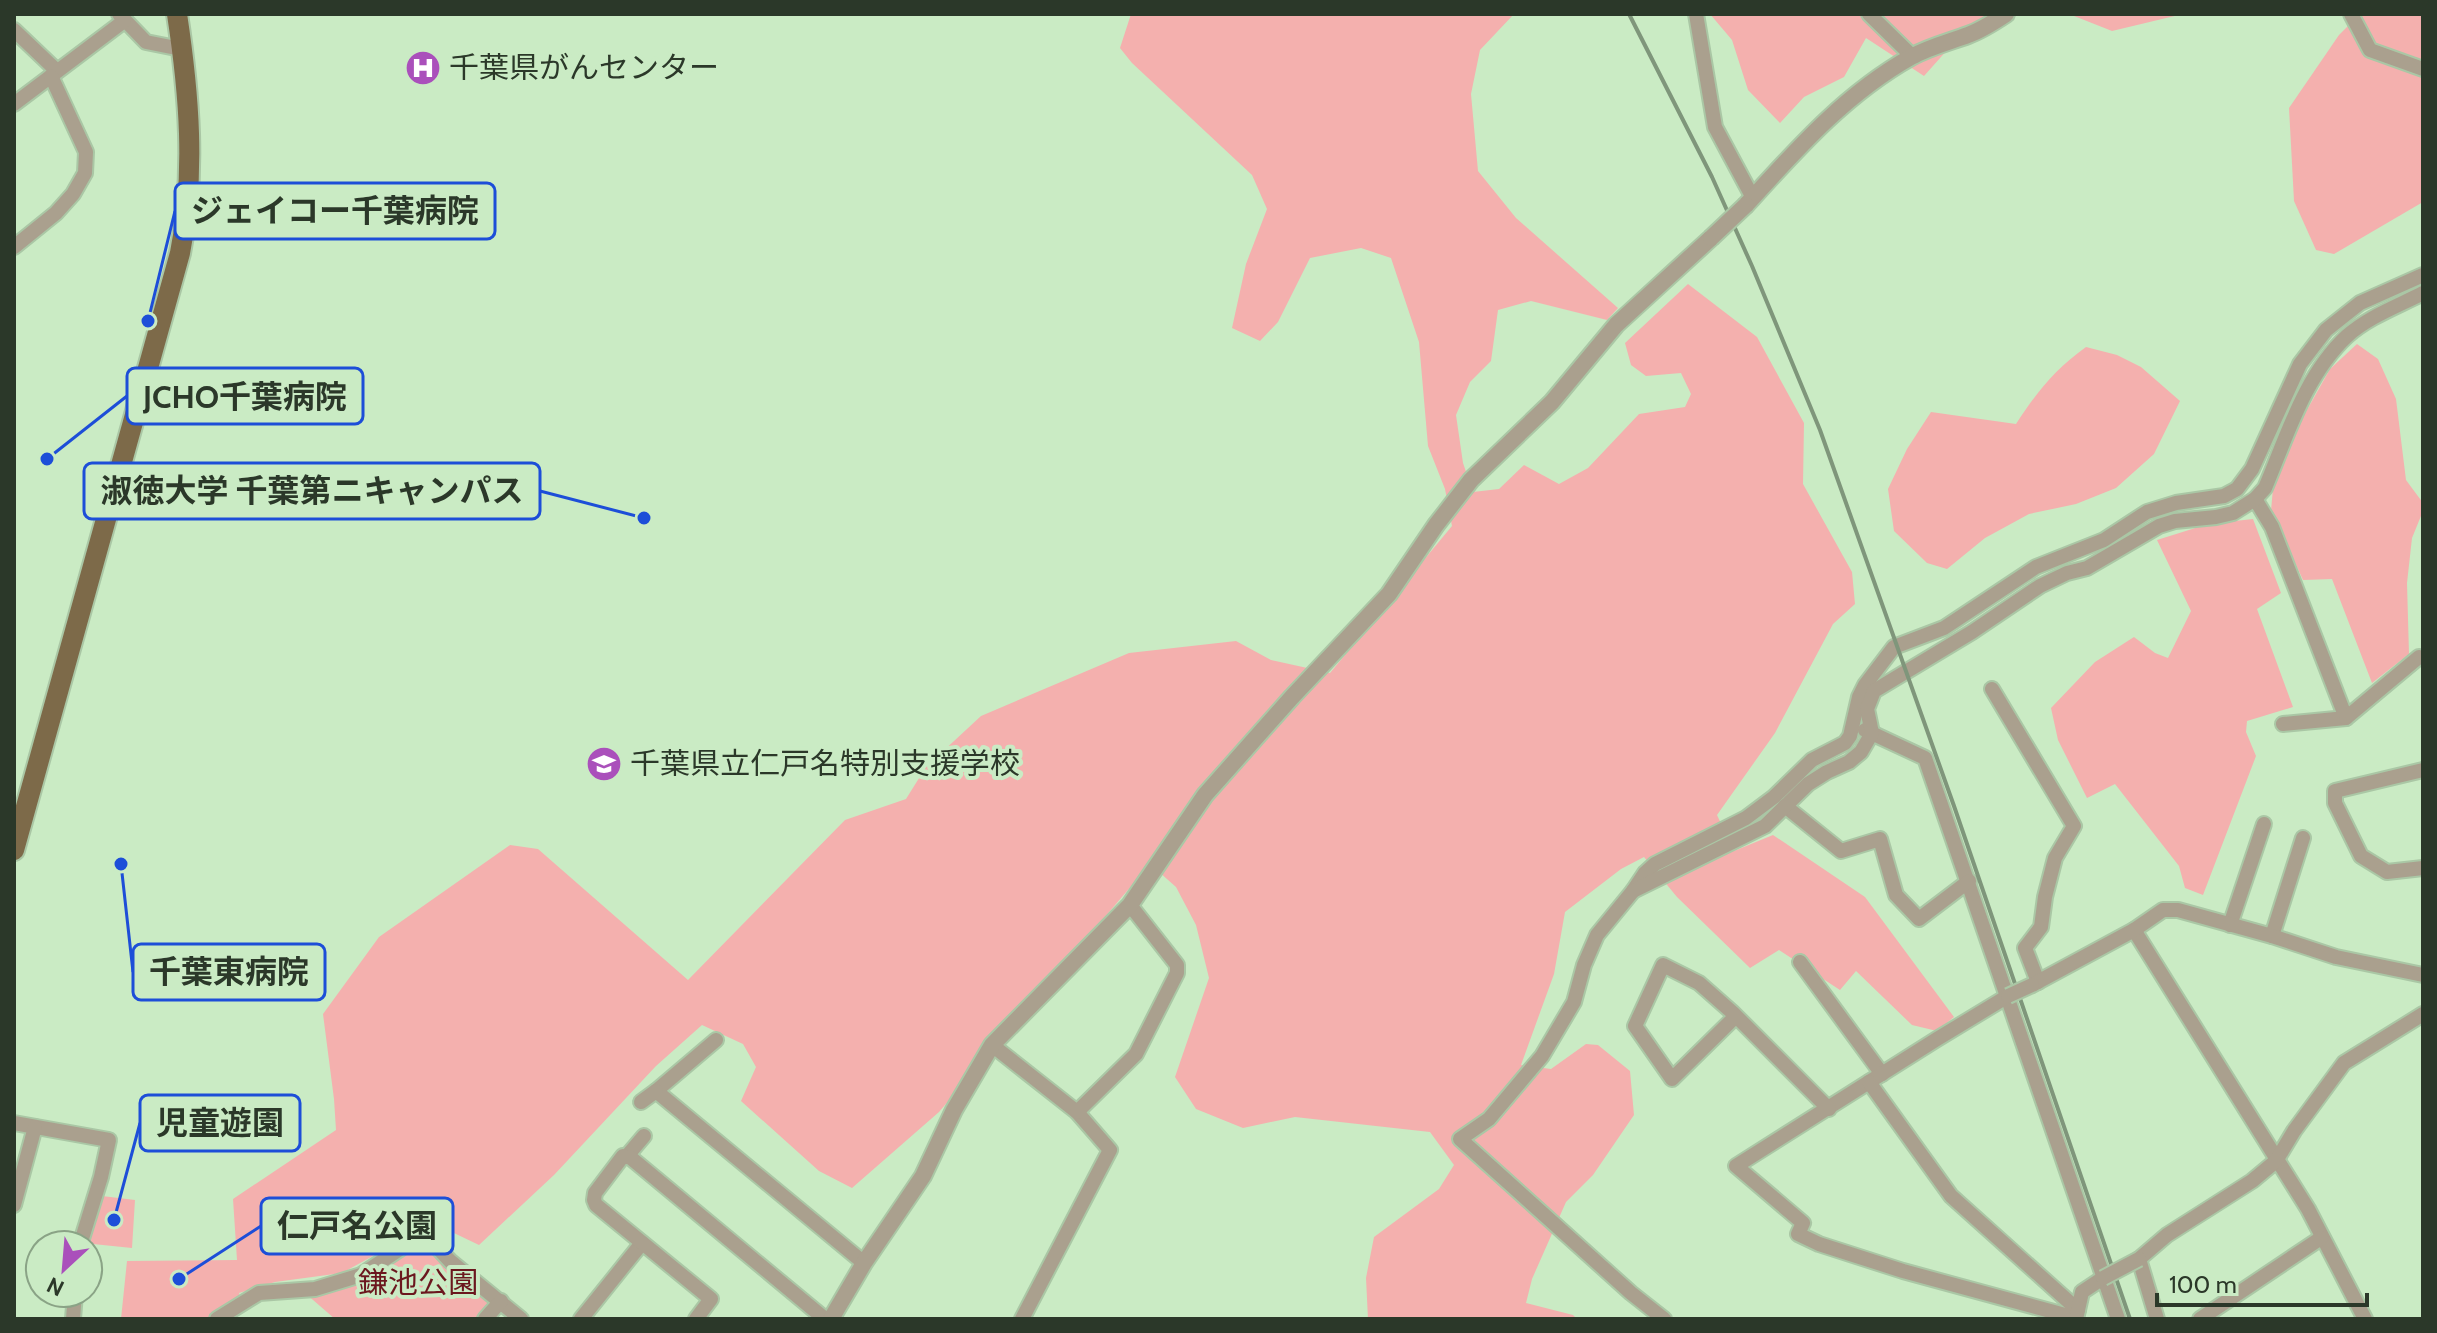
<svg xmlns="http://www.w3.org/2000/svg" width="2437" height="1333" font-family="Cabin,'Noto Sans JP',sans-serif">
<rect width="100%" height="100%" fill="#caebc4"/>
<g fill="#f4b0ae">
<path d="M 1131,14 L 1514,14 L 1480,50 L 1471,94 L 1478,171 L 1516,218 L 1618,308 L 1607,320 L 1531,301 L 1498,310 L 1491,361 L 1470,382 L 1456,415 L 1463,463 L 1473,492 L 1499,489 L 1524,465 L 1559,484 L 1588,468 L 1639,414 L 1685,407 L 1691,394 L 1681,373 L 1646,376 L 1631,365 L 1625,343 L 1688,284 L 1757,337 L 1804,423 L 1803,484 L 1852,572 L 1855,604 L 1833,624 L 1775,733 L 1717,815 L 1734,851 L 1773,835 L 1865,897 L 1954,1017 L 1937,1031 L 1912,1025 L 1856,971 L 1840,990 L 1779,950 L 1750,968 L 1677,897 L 1644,857 L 1621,869 L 1565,912 L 1554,974 L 1521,1065 L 1551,1069 L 1586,1044 L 1598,1045 L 1630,1071 L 1634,1115 L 1593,1175 L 1566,1202 L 1532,1279 L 1526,1303 L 1573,1315 L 1577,1319 L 1368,1319 L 1366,1278 L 1374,1237 L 1439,1189 L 1454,1165 L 1430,1132 L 1295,1117 L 1243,1128 L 1196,1109 L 1175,1077 L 1209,978 L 1196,925 L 1176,887 L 1150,864 L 939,1112 L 852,1188 L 819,1171 L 741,1101 L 756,1067 L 743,1044 L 702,1025 L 656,1066 L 554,1175 L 479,1245 L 433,1223 L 342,1273 L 275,1282 L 239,1293 L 240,1297 L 207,1319 L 121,1319 L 127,1261 L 237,1260 L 233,1199 L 336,1130 L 334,1099 L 323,1014 L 379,937 L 510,845 L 538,849 L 688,980 L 845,820 L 906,799 L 926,767 L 981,716 L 1129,653 L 1236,641 L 1271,660 L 1330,673 L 1452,526 L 1445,489 L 1428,446 L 1419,342 L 1391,258 L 1361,248 L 1310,258 L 1278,322 L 1260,341 L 1232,328 L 1246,264 L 1267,209 L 1252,175 L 1132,63 L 1120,48 Z"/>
<path d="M 1710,14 L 1992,14 L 1949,48 L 1924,76 L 1866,38 L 1844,77 L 1804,97 L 1780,123 L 1748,90 L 1732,40 Z"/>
<path d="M 2069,14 L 2183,14 L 2112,31 Z"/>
<path d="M 2360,14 L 2423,14 L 2423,202 L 2334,254 L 2316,250 L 2294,201 L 2289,108 L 2339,35 Z"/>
<path d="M 2357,344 L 2378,359 L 2396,399 L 2406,480 L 2423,503 L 2423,511 L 2412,538 L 2407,583 L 2409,654 L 2372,683 L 2332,579 L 2303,580 L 2271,511 L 2273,488 L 2303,417 L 2330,369 Z"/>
<path d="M 2086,347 L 2117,355 L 2141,367 L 2180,401 L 2154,454 L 2116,488 L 2076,504 L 2029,514 L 1985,538 L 1947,569 L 1927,563 L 1894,531 L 1888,489 L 1907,449 L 1931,412 L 2016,424 C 2037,392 2055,369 2086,347 Z"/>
<path d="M 2253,519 L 2281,593 L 2257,609 L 2293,707 L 2247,721 L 2246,732 L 2256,756 L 2203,895 L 2185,888 L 2179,866 L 2115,784 L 2087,798 L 2058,740 L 2051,708 L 2095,662 L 2134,637 L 2155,653 L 2168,658 L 2191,611 L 2157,540 L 2208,524 Z"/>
<path d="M 102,1196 L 135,1200 L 132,1248 L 93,1244 L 90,1240 Z"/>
<path d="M 420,1235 L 487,1298 L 488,1305 L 475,1319 L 335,1319 L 305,1293 L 366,1279 Z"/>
</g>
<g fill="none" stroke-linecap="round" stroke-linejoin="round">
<defs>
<g id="minor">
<path d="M 119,14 L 146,42 L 181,49"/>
<path d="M 1696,14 L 1715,127 L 1753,198"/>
<path d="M 1869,14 L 1912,56"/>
<path d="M 2351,14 L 2370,50 L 2423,69"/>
<path d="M 14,30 L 57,71"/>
<path d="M 14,104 L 124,21"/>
<path d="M 14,247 L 56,213 L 73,194 L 85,173 L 86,152 L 51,76"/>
<path d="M 2255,499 L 2272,527 L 2346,718 L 2283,724"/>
<path d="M 1992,689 L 2074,826 L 2055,858 L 2045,897 L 2041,927 L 2025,948 L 2038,982"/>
<path d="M 2346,718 L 2419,657"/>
<path d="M 1865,730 L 1925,758 L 2118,1319"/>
<path d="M 2423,770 L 2335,791 L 2335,803 L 2361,856 L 2387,872 L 2423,868"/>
<path d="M 1785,806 L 1841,851 L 1880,839 L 1896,895 L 1919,919 L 1969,881"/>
<path d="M 1633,891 L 1645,873 L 1655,864 L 1746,818 L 1774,797 L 1812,760 L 1845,743 L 1850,736 L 1859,697 L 1865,685 L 1894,647 L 1944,628 L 2036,567 L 2104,540 L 2147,512 L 2176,503 L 2224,496 L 2237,489 L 2252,469 L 2300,364 L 2326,330 L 2360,303 L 2423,275"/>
<path d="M 2230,925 L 2264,824"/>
<path d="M 2134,930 L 2308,1209 L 2365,1319"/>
<path d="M 2272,936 L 2303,838"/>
<path d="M 1800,962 L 1882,1074"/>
<path d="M 2032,985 L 2134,930 L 2163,910 L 2178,910 L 2272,936 L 2336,957 L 2423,975"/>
<path d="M 2008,996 L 1937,1039 L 1736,1166 L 1803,1223 L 1798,1234 L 1819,1244 L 1903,1271 L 2076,1318"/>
<path d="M 1736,1016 L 1672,1079 L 1635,1026 L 1663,965 L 1699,983 L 1733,1013 L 1829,1109"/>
<path d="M 716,1040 L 656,1091 L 864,1263"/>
<path d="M 992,1045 L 1077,1112 L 1110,1150 L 1022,1319"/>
<path d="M 1869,1082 L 1951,1196 L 2078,1310"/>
<path d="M 641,1102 L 656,1091"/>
<path d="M 1077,1112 L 1136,1054 L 1177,973 L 1177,965 L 1130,905"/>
<path d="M 14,1123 L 109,1140 L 101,1177 L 80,1245"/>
<path d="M 627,1156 L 644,1136"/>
<path d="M 14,1205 L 35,1127"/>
<path d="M 73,1319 L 75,1293"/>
<path d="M 217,1319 L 259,1293 L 315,1289 L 361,1275 L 400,1249 L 422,1231 L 450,1261 L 521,1319"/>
<path d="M 485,1319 L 501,1301"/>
<path d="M 581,1319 L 642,1243"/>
<path d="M 696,1319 L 711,1299 L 596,1205 L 594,1200 L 595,1193 L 623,1156 L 631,1158 L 825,1319"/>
<path d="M 1664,1319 L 1631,1293 L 1460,1139 L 1489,1119 L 1542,1056 L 1574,1002 L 1584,965 L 1597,935 L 1633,891 L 1765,826 L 1808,784 L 1827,772 L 1849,762 L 1861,752 L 1872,733 L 1867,709 L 1874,691 L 1972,632 L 2040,586 L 2067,573 L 2087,568 L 2159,526 L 2175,521 L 2216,517 L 2233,513 L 2255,499 L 2265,488 C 2287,436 2305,375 2347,336 C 2368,317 2398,306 2423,293"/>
<path d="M 2076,1319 L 2082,1292 L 2103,1278"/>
<path d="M 2157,1319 L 2139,1259 L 2167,1235 L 2252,1181 L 2276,1161 L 2294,1131 L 2344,1063 L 2423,1014"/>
<path d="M 2200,1319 L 2321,1238"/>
</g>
<g id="tertiary">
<path d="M 1746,205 C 1796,150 1845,94 1911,57 C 1929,47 1949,42 1968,35 C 1982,30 1994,22 2006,14"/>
<path d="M 831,1319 L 864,1263 L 923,1176 L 954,1110 L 992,1045 L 1130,905 L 1205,795 L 1292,697 L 1389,594 L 1436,525 L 1471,480 L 1552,402 L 1616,325 L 1711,238"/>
</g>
<path id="primary" d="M 14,850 L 180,253 C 196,174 189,93 177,14"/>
</defs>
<use href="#minor" stroke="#aac7a5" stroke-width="18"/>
<use href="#tertiary" stroke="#aac7a5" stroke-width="20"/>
<use href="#primary" stroke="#aac7a5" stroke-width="24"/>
<use href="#minor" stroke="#aaa08e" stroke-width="14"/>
<use href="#tertiary" stroke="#aaa08e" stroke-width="16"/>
<use href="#primary" stroke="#7d6a49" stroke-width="20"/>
<path stroke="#7f967b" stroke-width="4" d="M 1629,14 L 1712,177 L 1752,266 L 1820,430 L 1954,806 L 2130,1319"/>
<defs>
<g id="minor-bridge">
<path d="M 2008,996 L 2032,985"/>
<path d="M 2103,1278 L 2139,1259"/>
</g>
<path id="tertiary-bridge" d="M 1711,238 L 1746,205"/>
</defs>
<use href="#minor-bridge" stroke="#aac7a5" stroke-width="18" stroke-linecap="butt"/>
<use href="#tertiary-bridge" stroke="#aac7a5" stroke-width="20" stroke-linecap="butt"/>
<use href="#minor-bridge" stroke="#aaa08e" stroke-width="14"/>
<use href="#tertiary-bridge" stroke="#aaa08e" stroke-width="16"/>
</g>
<defs>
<symbol id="hospital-disc" viewBox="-11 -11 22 22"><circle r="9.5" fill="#aa50bb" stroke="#caebc4"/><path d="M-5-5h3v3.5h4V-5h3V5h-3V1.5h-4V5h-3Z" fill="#fff"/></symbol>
<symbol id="school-disc" viewBox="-11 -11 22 22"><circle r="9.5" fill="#aa50bb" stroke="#caebc4"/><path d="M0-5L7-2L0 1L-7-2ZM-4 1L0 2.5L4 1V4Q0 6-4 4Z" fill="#fff"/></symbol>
</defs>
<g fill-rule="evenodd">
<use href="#hospital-disc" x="403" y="48" width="40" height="40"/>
<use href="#school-disc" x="584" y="744" width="40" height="40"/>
</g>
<g text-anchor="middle" stroke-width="8" stroke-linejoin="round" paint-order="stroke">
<g font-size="30" fill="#2b3829" stroke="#caebc4" text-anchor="start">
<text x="449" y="78">千葉県がんセンター</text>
<text x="630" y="774">千葉県立仁戸名特別支援学校</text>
</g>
<g font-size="30" fill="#6b171e" stroke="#caebc4">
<text x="418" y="1293">鎌池公園</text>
</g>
</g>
<path fill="none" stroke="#1d4ed8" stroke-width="3" d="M148 321L175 211M47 459L127 396M644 518L540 491M121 864L133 972M114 1220L140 1123M179 1279L261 1226"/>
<g fill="#1d4ed8" stroke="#caebc4" stroke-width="3">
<circle cx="148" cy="321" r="8"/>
<circle cx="47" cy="459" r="8"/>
<circle cx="644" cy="518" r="8"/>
<circle cx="121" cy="864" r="8"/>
<circle cx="114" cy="1220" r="8"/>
<circle cx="179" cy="1279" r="8"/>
</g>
<g fill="#caebc4" stroke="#1d4ed8" stroke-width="3">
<rect x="175" y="183" width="320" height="56" rx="8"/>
<rect x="127" y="368" width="236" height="56" rx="8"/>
<rect x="84" y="463" width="456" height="56" rx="8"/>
<rect x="133" y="944" width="192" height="56" rx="8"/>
<rect x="140" y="1095" width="160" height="56" rx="8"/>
<rect x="261" y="1198" width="192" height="56" rx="8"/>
</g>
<g font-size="32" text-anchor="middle" font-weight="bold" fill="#2b3829">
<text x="335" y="222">ジェイコー千葉病院</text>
<text x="245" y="408">JCHO千葉病院</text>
<text x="312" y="502">淑徳大学 千葉第ニキャンパス</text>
<text x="229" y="983">千葉東病院</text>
<text x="220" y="1134">児童遊園</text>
<text x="357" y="1237">仁戸名公園</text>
</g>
<rect width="2437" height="1333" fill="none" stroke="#2b3829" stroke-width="32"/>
<g transform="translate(64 1269) rotate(206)"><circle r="38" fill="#caebc4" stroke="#8aa386" stroke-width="2"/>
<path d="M0-6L14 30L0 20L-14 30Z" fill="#aa50bb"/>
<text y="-12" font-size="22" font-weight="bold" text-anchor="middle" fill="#2b3829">N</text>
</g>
<path d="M2157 1293v12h210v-12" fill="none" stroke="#2b3829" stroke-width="4"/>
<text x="2169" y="1293" font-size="24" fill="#2b3829" stroke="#caebc4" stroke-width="6" paint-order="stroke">100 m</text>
</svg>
